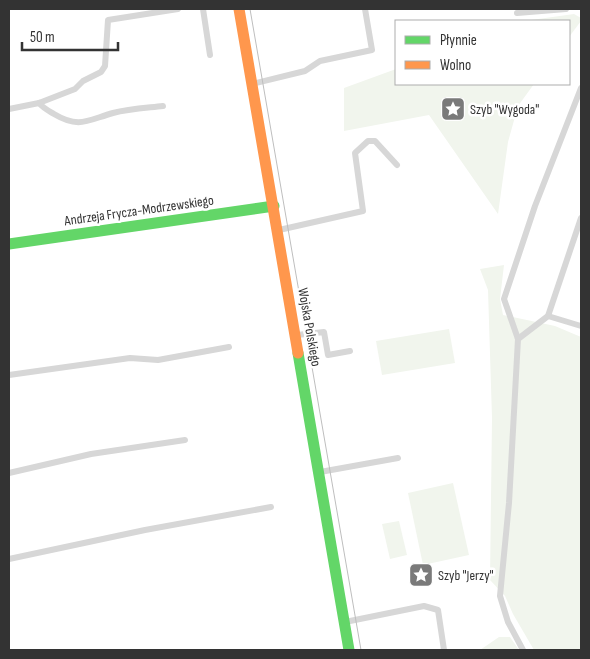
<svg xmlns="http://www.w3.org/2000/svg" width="590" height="659" font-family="'Sofia Sans Condensed',sans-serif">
<rect width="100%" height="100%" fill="#fff"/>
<g fill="#f1f5ed">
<path d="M 574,14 L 581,18 L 581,21 L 569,37 L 569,21 L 524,21 Z"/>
<path d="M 396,69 L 396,84 L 534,84 L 518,106 L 508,142 L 498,214 L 429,115 L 344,131 L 344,88 Z"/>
<path d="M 504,265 L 500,299 L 503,315 L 555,326 L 581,337 L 581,650 L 534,650 L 513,614 L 505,596 L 490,580 L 492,418 L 488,290 L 480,269 Z"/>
<path d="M 449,329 L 455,363 L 382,375 L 376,341 Z"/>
<path d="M 453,483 L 469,555 L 423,565 L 408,493 Z"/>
<path d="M 399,521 L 407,555 L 390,559 L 382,524 Z"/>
<path d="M 499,637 L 510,637 L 519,650 L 480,650 Z"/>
</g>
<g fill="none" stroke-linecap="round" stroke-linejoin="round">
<g stroke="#d7d7d7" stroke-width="6">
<path d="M 203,9 L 210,55"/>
<path d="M 517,13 L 566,9"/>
<path d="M 252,84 L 305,71 L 320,61 L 372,50 L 365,9"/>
<path d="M 39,103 C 43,108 49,111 54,114 C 79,129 88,120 113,113 C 129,109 146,108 163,106"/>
<path d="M 9,109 L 39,103 L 75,89 L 83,81 L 101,72 L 105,66 L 108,20 L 178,9"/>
<path d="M 279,230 L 363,211 L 355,153 L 368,141 L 375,141 L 397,165"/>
<path d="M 548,316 L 581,326"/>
<path d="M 297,335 L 324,332 L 328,355 L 350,351"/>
<path d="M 518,339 L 548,316 L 581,218"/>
<path d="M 9,375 L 130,358 L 158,360 L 229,347"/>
<path d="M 320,472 L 398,458"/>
<path d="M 9,473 L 91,454 L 185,440"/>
<path d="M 9,559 L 145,530 L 271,507"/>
<path d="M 345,622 L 424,606 L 438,610 L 444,650"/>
<path d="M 523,650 L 508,622 L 500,596 L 509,503 L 518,339 L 504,299 L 535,206 L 581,88"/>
</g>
<g stroke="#63d668" stroke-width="11">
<path d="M 9,244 L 274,206"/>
<path d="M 298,353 L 349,650"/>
</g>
<path stroke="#ff974d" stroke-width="11" d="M 239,9 L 298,353"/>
<path stroke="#bebebe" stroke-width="1" d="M 250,9 L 361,650"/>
</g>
<defs>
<symbol id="sight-square" viewBox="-11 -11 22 22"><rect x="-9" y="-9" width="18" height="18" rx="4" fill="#7a7a7a" stroke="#fff"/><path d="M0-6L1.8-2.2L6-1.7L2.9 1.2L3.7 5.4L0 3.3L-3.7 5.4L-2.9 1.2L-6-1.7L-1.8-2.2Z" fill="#fff"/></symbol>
</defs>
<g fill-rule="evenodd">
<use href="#sight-square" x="439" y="95" width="28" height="28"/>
<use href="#sight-square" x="407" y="561" width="28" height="28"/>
</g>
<g text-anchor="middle" stroke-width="5" stroke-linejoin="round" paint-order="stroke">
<g font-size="14" fill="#333" stroke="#fff" text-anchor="start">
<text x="470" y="114">Szyb "Wygoda"</text>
<text x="438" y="580">Szyb "Jerzy"</text>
</g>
<g font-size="14" fill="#333" stroke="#fff">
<text transform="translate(139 210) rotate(-8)" y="5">Andrzeja Frycza-Modrzewskiego</text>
<text transform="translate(310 327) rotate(80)" y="5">Wojska Polskiego</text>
</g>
</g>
<rect width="590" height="659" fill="none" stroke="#333333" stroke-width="20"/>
<rect x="395" y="20" width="175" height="65" fill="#ffffff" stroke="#adadad"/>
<rect x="405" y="36" width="25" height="8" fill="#63d668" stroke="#adadad"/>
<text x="440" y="45" font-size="15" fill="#333333">Płynnie</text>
<rect x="405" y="61" width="25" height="8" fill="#ff974d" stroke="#adadad"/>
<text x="440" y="70" font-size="15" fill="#333333">Wolno</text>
<path d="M22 42v8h96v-8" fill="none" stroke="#333333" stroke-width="2.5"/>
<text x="30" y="42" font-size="15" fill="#333333" stroke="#ffffff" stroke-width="4" paint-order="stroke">50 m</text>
</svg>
